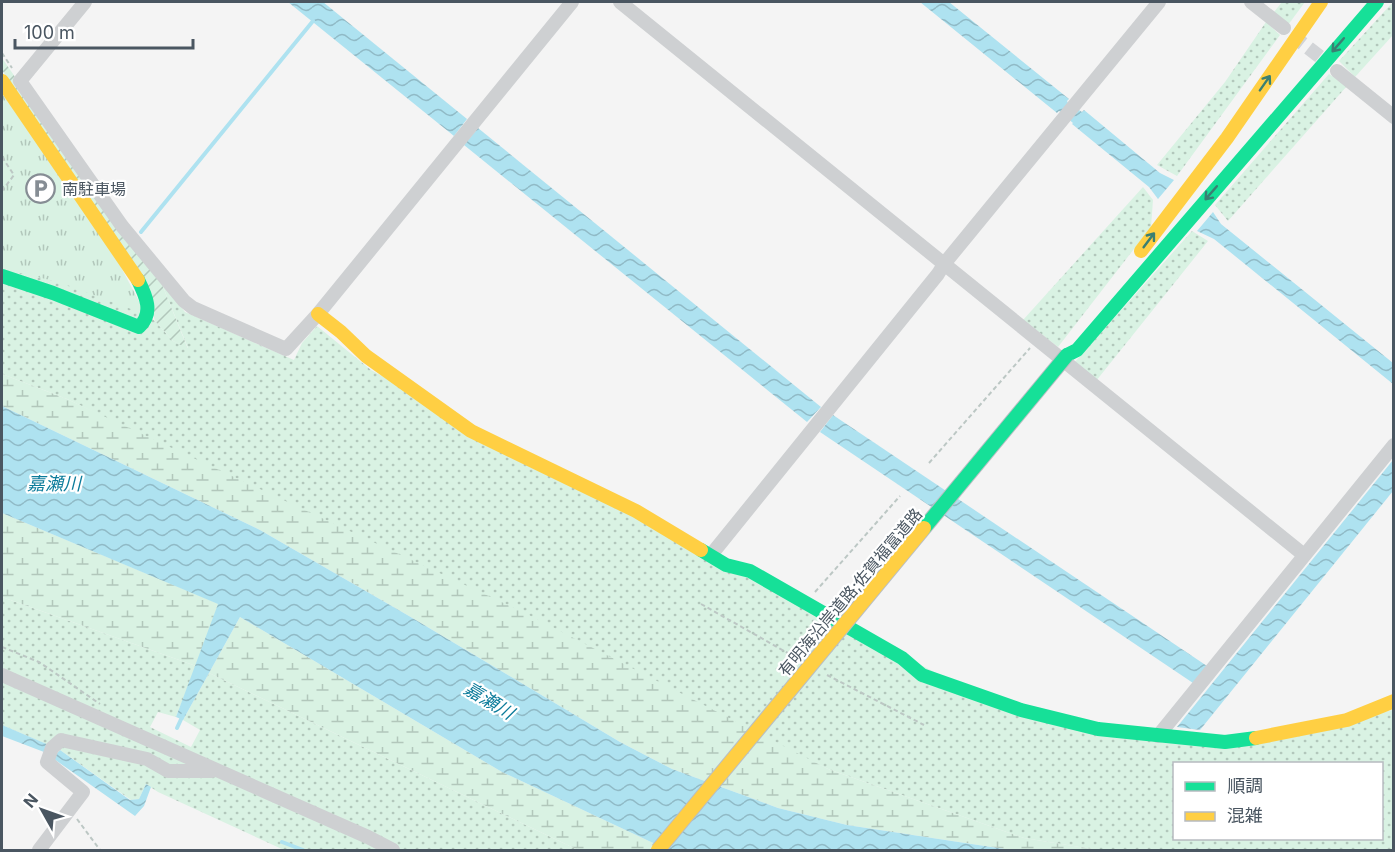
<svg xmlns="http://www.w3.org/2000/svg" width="1395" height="852" font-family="Inter,'Noto Sans JP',sans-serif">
<defs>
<pattern id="grass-dots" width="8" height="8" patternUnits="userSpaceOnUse" patternTransform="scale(1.5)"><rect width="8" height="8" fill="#d9f2e3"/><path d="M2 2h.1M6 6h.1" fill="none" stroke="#b2c7bb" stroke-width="1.8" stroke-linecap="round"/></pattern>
<pattern id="wetland-marsh" width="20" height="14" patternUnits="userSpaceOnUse" patternTransform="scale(1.5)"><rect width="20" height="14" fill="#d9f2e3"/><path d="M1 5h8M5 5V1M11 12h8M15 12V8" fill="none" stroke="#b2c7bb"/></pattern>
<pattern id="park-tufts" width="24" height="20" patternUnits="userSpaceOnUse" patternTransform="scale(1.5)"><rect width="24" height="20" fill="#d9f2e3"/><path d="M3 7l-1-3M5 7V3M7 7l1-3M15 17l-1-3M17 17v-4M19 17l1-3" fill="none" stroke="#b2c7bb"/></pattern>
<pattern id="garden-furrows" width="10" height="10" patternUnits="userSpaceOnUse" patternTransform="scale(1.5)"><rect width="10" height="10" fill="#d9f2e3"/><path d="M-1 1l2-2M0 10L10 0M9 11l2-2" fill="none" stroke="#b2c7bb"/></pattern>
<pattern id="water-waves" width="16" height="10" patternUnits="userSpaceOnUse" patternTransform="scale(1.5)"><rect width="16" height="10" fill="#aee2f0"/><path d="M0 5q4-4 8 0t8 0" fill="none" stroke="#90bac6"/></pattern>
</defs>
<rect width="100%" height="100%" fill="#f4f4f4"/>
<g fill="url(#grass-dots)" fill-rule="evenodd">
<path d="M 1282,2 L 1305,2 L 1288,25 L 1274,12 Z"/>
<path d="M 1393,2 L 1393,35 L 1355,77 L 1339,61 Z"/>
<path d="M 1266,22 L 1280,35 L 1177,176 L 1157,165 L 1225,82 Z"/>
<path d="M 1329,74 L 1347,86 L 1228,221 L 1215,205 Z"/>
<path d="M 1143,187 L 1153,200 L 1151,227 L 1058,347 L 1023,320 Z"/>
<path d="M 1192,231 L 1208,241 L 1096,381 L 1074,363 Z"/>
<path d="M 2,242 L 85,269 L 155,321 L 173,341 L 188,348 L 161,282 L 185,312 L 294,360 L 302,343 L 317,326 L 371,370 L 746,575 L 1016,714 L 1223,748 L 1393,710 L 1393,850 L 1098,850 L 1024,838 L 828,769 L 67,399 L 2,374 ZM 1174,764 L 1382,764 L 1382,838 L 1174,838 Z"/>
<path d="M 2,597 L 196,666 L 176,717 L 158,712 L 150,727 L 191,747 L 200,730 L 183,720 L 209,673 L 578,850 L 284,850 L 158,792 L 146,784 L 139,799 L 131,800 L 60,750 L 2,725 Z"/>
</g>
<g fill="url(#wetland-marsh)">
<path d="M 2,374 L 67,399 L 523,612 L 828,769 L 1024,838 L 1098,850 L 1011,850 L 847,825 L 778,808 L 672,769 L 620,742 L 409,616 L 260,530 L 2,406 Z"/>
<path d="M 2,513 L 219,604 L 196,666 L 2,597 Z"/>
<path d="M 240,617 L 502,772 L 668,850 L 578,850 L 209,673 Z"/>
</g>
<path fill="url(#park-tufts)" d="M 2,93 L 105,237 L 142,307 L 139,312 L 59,282 L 2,269 Z"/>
<path fill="url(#garden-furrows)" d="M 2,58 L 121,231 L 161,282 L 188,349 L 173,341 L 155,321 L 139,271 L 2,70 Z"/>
<g fill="url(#water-waves)">
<path d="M 288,2 L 323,2 L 467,119 L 454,136 Z"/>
<path d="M 920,2 L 949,2 L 1069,99 L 1067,101 L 1068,103 L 1082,112 L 1084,110 L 1160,173 L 1174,180 L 1158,199 L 1149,187 L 1072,124 L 1073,123 L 1059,111 L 1057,113 Z"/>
<path d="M 478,128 L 821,407 L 807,422 L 464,145 Z"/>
<path d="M 1213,212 L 1221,224 L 1393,363 L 1393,384 L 1214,239 L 1197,231 Z"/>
<path d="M 2,406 L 260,530 L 409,616 L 620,742 L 672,769 L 778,808 L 847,825 L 1011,850 L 668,850 L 502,772 L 240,617 L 183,720 L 176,717 L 218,604 L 2,513 Z"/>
<path d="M 833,415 L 1207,666 L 1193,683 L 820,432 Z"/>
<path d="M 1393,460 L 1393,491 L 1200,730 L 1177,727 Z"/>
<path d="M 2,725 L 49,745 L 57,753 L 60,750 L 130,800 L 139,799 L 146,784 L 151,787 L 144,806 L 135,816 L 44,752 L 2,736 Z"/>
</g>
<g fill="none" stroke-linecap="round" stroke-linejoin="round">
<g stroke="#aee2f0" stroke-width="4">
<path d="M 141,232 L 313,21"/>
<path d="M 177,728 L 183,715"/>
<path d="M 282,842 L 303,850"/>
</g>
<path stroke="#d2d4d7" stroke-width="14" stroke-dasharray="14 7" stroke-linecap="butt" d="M 1292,35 L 1329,64"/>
<g stroke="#bcc7c4" stroke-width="2" stroke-dasharray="4.5 3" stroke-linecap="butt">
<path d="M 2,53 L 12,68"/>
<path d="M 2,157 L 14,175 L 2,191"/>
<path d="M 929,463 L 1030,348"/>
<path d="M 815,592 L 900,496"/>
<path d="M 701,604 L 793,656"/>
<path d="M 2,647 L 39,662 L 100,704"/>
<path d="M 827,675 L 924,725"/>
<path d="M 77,819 L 100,850"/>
</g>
<g stroke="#ced0d2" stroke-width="14">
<path d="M 85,2 L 20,81 L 122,226 L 184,301 L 193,308 L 286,349 L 318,314 L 572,2"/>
<path d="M 620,2 L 1304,555"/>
<path d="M 1251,2 L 1284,28"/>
<path d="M 1337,71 L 1394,117"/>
<path d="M 711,555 L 938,274 L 944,264 L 1159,2"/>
<path d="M 2,675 L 368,837 L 393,850"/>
<path d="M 1158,736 L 1394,445"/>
<path d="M 39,850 L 83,792 L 47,762 L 52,748 L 61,740 L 147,759 L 168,771 L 212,771"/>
</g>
<g stroke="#16e098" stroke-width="14">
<path d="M 2,276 L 53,293 L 139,327 C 154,313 146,296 138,280"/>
<path d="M 1067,355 L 1077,350 L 1377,2"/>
<path d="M 701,550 L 726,565 L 750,571 L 902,658 L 922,675 L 1021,710 L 1098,729 L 1225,742 L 1256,738"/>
</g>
<g stroke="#ffcf43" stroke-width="14">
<path d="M 2,81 L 138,280"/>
<path d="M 1141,251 L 1227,138 L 1321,2"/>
<path d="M 318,314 L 341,332 L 366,356 L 471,431 L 636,511 L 701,550"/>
<path d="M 1256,738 L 1347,720 L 1394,701"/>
</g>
<defs>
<path id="fast-bridge" d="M 924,528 L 1067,355"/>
<path id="slow-bridge" d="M 658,850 L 924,528"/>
</defs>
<use href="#fast-bridge" stroke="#b9bec3" stroke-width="16" stroke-linecap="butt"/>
<use href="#slow-bridge" stroke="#b9bec3" stroke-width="16" stroke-linecap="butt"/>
<use href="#fast-bridge" stroke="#16e098" stroke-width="14"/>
<use href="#slow-bridge" stroke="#ffcf43" stroke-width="14"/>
</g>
<defs><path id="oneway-shaft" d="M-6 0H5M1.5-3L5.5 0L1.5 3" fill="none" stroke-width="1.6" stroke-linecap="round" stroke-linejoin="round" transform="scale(1.5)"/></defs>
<g stroke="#3a7f72">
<use href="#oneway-shaft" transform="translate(1338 45) rotate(131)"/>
<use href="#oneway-shaft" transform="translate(1265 83) rotate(-55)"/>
<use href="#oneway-shaft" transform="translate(1211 193) rotate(131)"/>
<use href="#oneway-shaft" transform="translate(1149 240) rotate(-53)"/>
</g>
<defs>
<symbol id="parking-ring" viewBox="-11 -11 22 22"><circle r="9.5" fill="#fff" stroke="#868d94" stroke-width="1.5"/><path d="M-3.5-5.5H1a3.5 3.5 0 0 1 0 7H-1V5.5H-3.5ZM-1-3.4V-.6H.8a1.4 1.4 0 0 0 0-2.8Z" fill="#868d94"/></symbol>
</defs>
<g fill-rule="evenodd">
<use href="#parking-ring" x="24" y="172" width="33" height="33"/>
</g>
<g text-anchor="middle" stroke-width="4.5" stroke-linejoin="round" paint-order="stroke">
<g font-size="16" fill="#4a5661" stroke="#fff" text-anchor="start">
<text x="62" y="195">南駐車場</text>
</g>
<g font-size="16" fill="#4a5661" stroke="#fff">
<text transform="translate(850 592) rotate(-50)" y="6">有明海沿岸道路;佐賀福富道路</text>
</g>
<g font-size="18" font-style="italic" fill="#0c7c9b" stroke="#fff">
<text x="54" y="490">嘉瀬川</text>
<text transform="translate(489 701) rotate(31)" y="6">嘉瀬川</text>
</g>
</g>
<rect width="1395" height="852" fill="none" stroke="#4a5661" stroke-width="6"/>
<rect x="1173" y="762" width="210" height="78" fill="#ffffff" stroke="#b7bbc0" stroke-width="1.5"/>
<rect x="1185" y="782" width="30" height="9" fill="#16e098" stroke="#b7bbc0" stroke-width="1.5"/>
<text x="1227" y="792" font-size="18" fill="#4a5661">順調</text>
<rect x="1185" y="812" width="30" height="9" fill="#ffcf43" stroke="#b7bbc0" stroke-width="1.5"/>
<text x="1227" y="822" font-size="18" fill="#4a5661">混雑</text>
<g transform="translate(42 810) rotate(310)" stroke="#ffffff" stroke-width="4.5" paint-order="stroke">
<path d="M0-4.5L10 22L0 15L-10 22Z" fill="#4a5661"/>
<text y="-9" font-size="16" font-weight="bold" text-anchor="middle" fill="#4a5661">N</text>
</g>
<path d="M15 39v9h178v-9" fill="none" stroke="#4a5661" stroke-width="3"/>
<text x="24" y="39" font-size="18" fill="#4a5661" stroke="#ffffff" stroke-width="4.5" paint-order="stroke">100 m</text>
</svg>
